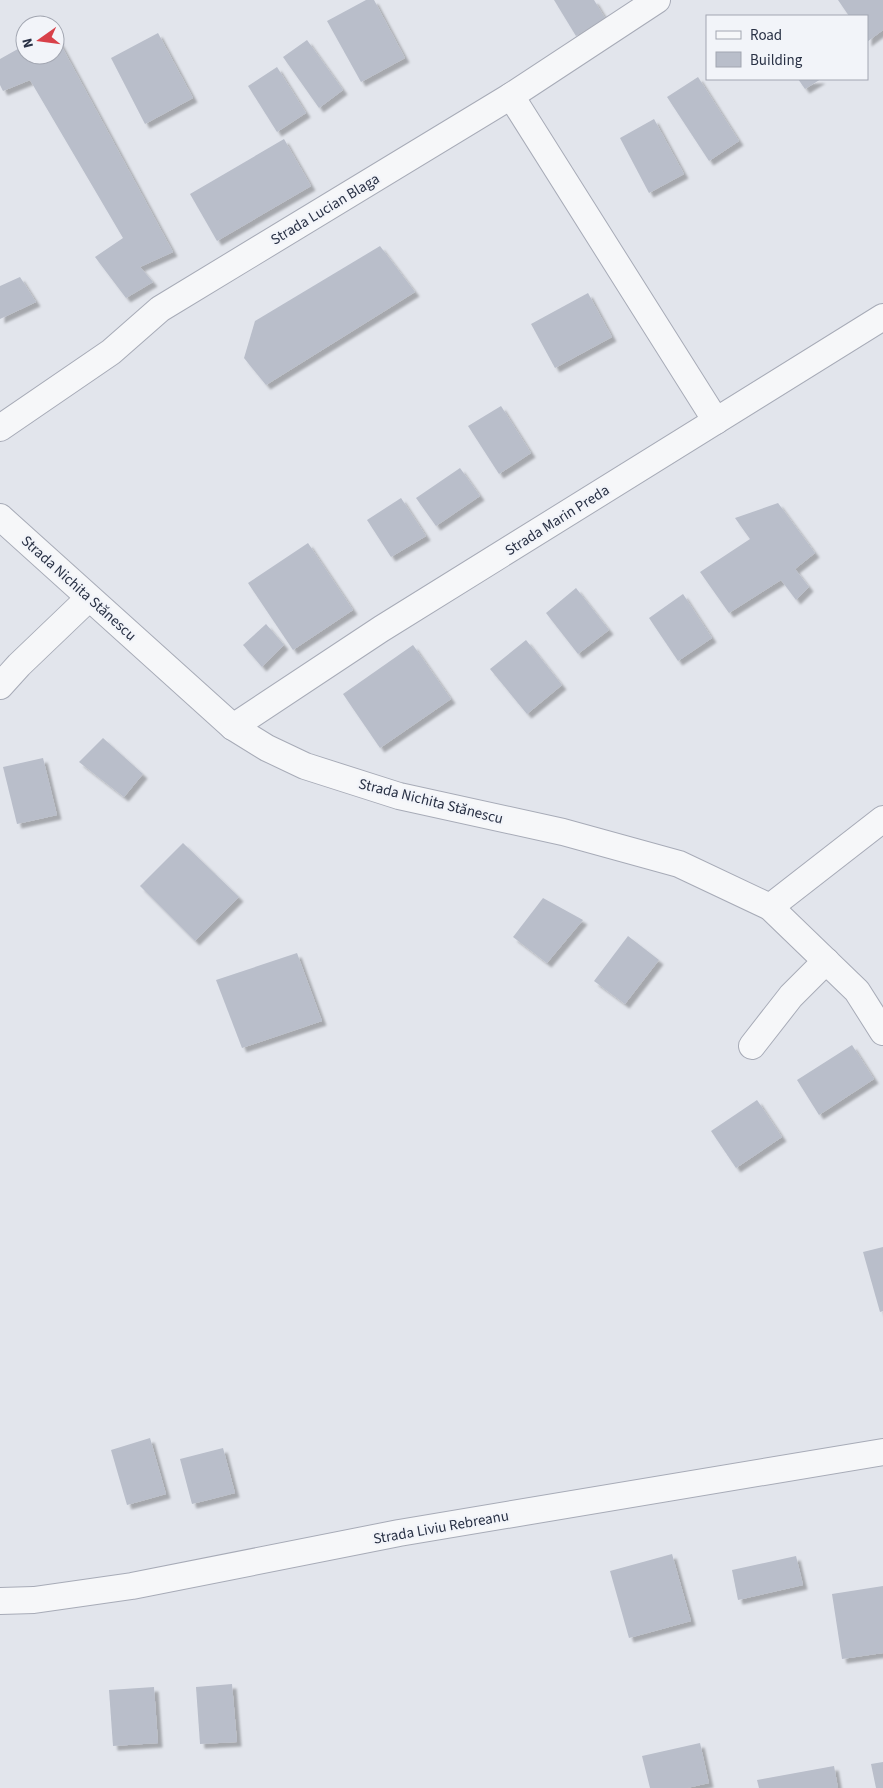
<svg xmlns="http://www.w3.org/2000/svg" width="883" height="1788" font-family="'Source Sans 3',sans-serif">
<defs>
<filter id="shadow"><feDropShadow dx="4.5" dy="4.5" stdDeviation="1" flood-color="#0004"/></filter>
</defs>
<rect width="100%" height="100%" fill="#e2e5ec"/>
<g fill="#b9beca" filter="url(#shadow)">
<path d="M 366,0 L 374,0 L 405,58 L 361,82 L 327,21 Z"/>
<path d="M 554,0 L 594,0 L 605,18 L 576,36 Z"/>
<path d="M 838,0 L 883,0 L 883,30 L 867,42 L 867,16 L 849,16 Z"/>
<path d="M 158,33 L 193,98 L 145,124 L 111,58 Z"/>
<path d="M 55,34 L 173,252 L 140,267 L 153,282 L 126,298 L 95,257 L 123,238 L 30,80 L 3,91 L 0,85 L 0,59 L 25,45 L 25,55 L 55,55 Z"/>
<path d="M 307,40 L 343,90 L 319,108 L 283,57 Z"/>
<path d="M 277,67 L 306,113 L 277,132 L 248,86 Z"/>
<path d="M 698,77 L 739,141 L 709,161 L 667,97 Z"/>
<path d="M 798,79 L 821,79 L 805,89 Z"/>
<path d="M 654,119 L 684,174 L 649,193 L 620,138 Z"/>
<path d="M 284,139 L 311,186 L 217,241 L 190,194 Z"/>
<path d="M 380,246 L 415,292 L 266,385 L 244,358 L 255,321 Z"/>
<path d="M 20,277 L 36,302 L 0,319 L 0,286 Z"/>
<path d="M 588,293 L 612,337 L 555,368 L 531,324 Z"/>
<path d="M 501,406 L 531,453 L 499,474 L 468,426 Z"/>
<path d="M 460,468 L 480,496 L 436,526 L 416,498 Z"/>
<path d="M 401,498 L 426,536 L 391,557 L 367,520 Z"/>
<path d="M 778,503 L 815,553 L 795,569 L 809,587 L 796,600 L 781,580 L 729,613 L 700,572 L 750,539 L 735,518 Z"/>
<path d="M 308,543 L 353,610 L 293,650 L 248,583 Z"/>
<path d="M 576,588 L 609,630 L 578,654 L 546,613 Z"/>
<path d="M 683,594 L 712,638 L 678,661 L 649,618 Z"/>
<path d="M 266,624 L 284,645 L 262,667 L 243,645 Z"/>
<path d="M 526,640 L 562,685 L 527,714 L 490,669 Z"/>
<path d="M 413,645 L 451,699 L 380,748 L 343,694 Z"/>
<path d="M 103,738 L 143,774 L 124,797 L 79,762 Z"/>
<path d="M 43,758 L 57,815 L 17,824 L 3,767 Z"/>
<path d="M 183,843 L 239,897 L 195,941 L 140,886 Z"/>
<path d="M 543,898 L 583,920 L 547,963 L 513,937 Z"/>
<path d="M 628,936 L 659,960 L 625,1004 L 594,981 Z"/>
<path d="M 297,953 L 322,1021 L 242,1048 L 216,980 Z"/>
<path d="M 852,1045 L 874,1079 L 819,1115 L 797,1080 Z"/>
<path d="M 757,1100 L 782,1137 L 736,1168 L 711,1131 Z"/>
<path d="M 883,1247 L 883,1311 L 880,1312 L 863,1252 Z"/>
<path d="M 150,1438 L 166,1494 L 127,1505 L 111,1450 Z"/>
<path d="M 223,1448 L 235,1493 L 192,1504 L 180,1459 Z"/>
<path d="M 672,1554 L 691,1621 L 629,1638 L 610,1571 Z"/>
<path d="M 796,1556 L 803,1585 L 738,1600 L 732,1570 Z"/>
<path d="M 883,1586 L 883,1653 L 842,1659 L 832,1594 Z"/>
<path d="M 232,1684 L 237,1742 L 200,1744 L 196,1687 Z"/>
<path d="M 154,1687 L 158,1743 L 113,1746 L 109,1690 Z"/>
<path d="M 700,1743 L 709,1783 L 687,1788 L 650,1788 L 642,1756 Z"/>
<path d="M 883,1762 L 883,1788 L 876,1788 L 871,1764 Z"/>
<path d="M 834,1766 L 838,1788 L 759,1788 L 757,1780 Z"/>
</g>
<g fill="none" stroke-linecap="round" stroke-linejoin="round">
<defs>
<g id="street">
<path d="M 511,96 L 716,421"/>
<path d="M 0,428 L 111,352 L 160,309 L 511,96 L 657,0"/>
<path d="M 0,517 L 233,727 L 267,748 L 305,766 L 399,796 L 563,832 L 679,864 L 770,907 L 857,991 L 883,1032"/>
<path d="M 0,686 L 19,665 L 89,598"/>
<path d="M 233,727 L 381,629 L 883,317"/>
<path d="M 770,907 L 883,819"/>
<path d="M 752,1046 L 791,996 L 826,961"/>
<path d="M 0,1601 L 34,1600 L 132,1586 L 399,1533 L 883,1452"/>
</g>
</defs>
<use href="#street" stroke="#a7abb7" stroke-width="28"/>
<use href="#street" stroke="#f6f7f9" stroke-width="26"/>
</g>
<g text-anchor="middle" stroke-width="4.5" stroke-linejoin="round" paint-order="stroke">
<g font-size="15" fill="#293145" stroke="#f2f4f9">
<text transform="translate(325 209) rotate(-31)" y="5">Strada Lucian Blaga</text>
<text transform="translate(557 520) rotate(-32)" y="5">Strada Marin Preda</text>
<text transform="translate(79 588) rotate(42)" y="5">Strada Nichita Stănescu</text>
<text transform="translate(431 801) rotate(14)" y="5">Strada Nichita Stănescu</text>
<text transform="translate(441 1527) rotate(-10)" y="5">Strada Liviu Rebreanu</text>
</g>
</g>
<rect x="706" y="15" width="162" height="65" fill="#f2f4f9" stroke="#a2a6b1"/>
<rect x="716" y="31" width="25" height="8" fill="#f6f7f9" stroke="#a2a6b1"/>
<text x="750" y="40" font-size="15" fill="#293145">Road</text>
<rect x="716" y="52" width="25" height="15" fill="#b9beca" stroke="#a2a6b1"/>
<text x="750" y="65" font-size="15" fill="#293145">Building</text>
<g transform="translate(40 40) rotate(256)"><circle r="24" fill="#f2f4f9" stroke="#a2a6b1"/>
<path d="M0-4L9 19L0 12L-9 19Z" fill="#d84049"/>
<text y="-8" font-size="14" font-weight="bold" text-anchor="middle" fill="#293145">N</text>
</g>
</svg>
